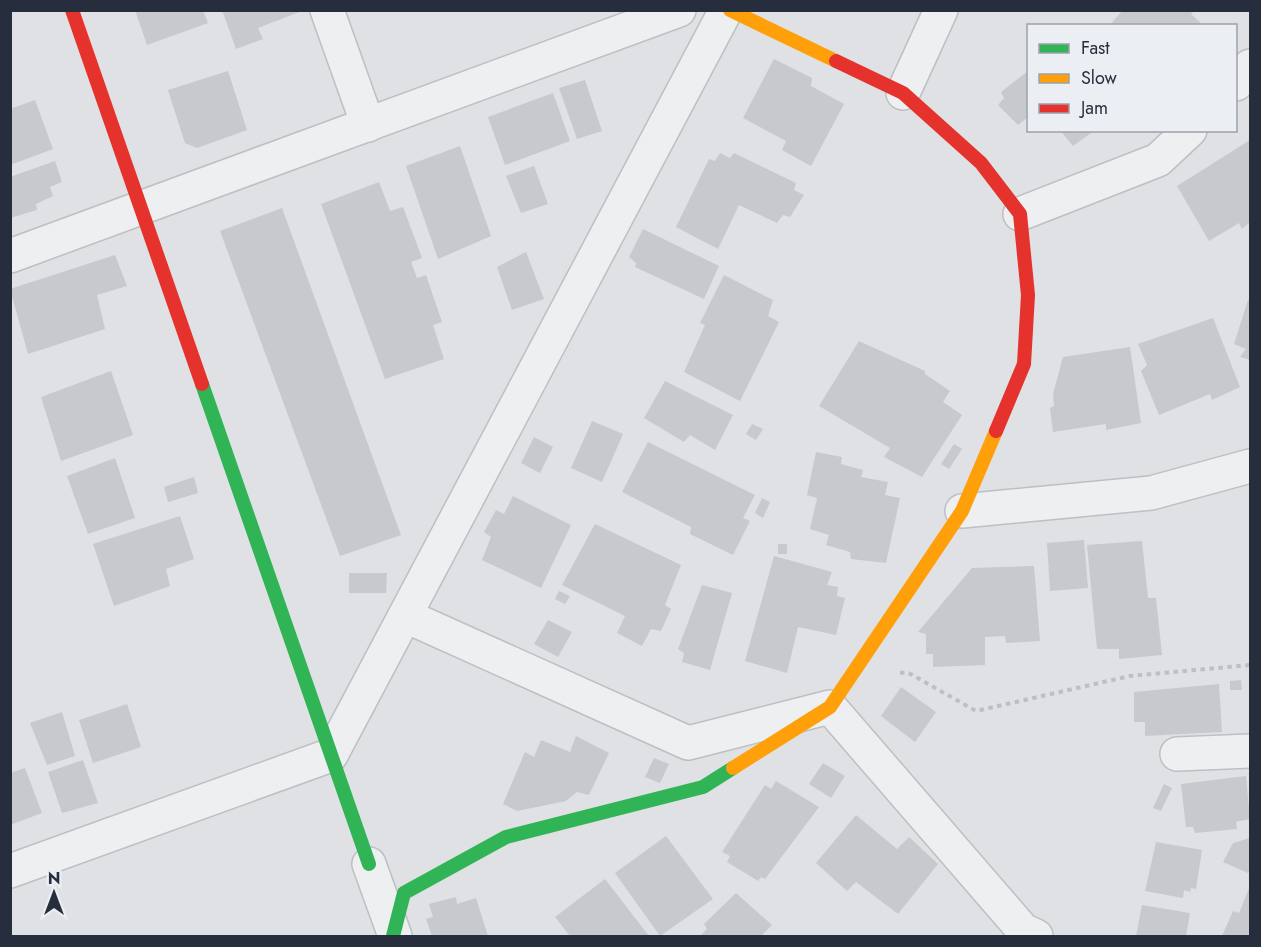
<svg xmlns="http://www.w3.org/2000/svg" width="1261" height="947" font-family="Jost,sans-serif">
<rect width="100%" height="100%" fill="#dfe1e4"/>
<g fill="#c7c9cc">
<path d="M 135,10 L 203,10 L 208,23 L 147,45 Z"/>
<path d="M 222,10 L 302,10 L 302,11 L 258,28 L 263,39 L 236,49 Z"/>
<path d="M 1123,10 L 1194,10 L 1191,14 L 1204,26 L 1109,26 Z"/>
<path d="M 774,59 L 812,78 L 811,86 L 844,104 L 811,166 L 782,150 L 786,141 L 743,118 Z"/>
<path d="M 228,71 L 247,130 L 197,148 L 185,143 L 168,90 Z"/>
<path d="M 1028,71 L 1028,117 L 1018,125 L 998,105 L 1004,98 L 1001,92 Z"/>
<path d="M 585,80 L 602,131 L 577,139 L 559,88 Z"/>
<path d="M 553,93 L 570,141 L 505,165 L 488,117 Z"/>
<path d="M 35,100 L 53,149 L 10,165 L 10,109 Z"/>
<path d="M 1060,130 L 1095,130 L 1073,146 Z"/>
<path d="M 1250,140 L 1250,222 L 1242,229 L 1239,223 L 1209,241 L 1177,186 Z"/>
<path d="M 460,146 L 491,236 L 438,259 L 406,166 Z"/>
<path d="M 720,153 L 730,158 L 734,153 L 796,183 L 794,190 L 804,195 L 790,217 L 783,215 L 777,223 L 739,205 L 718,249 L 676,227 L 709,159 L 715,161 Z"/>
<path d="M 55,161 L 62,182 L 50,187 L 53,196 L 36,204 L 37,210 L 10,218 L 10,177 Z"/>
<path d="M 534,166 L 548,204 L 521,213 L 506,176 Z"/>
<path d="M 379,182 L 390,211 L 403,207 L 422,258 L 411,262 L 417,278 L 426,275 L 442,322 L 433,325 L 444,359 L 385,379 L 321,204 Z"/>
<path d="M 282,208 L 401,535 L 340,556 L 220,231 Z"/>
<path d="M 643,229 L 719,266 L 704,299 L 635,267 L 636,263 L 629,257 Z"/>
<path d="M 526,252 L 544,299 L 512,310 L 497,267 Z"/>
<path d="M 115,255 L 127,286 L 97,295 L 105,329 L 28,354 L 10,289 Z"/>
<path d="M 724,275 L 773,300 L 768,316 L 779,322 L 740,401 L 684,372 L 705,325 L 700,323 Z"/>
<path d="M 1248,300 L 1250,301 L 1250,360 L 1240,357 L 1246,349 L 1234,344 Z"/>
<path d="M 1213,318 L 1240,387 L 1212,400 L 1210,394 L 1159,415 L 1141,371 L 1147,365 L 1138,344 Z"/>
<path d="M 859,341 L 925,371 L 925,374 L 950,391 L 943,402 L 962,415 L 922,477 L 884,457 L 890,448 L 819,406 Z"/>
<path d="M 1130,347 L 1141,423 L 1106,430 L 1106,424 L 1053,432 L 1050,408 L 1054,406 L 1053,394 L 1063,357 Z"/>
<path d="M 111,371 L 133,435 L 61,461 L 41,397 Z"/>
<path d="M 665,381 L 733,415 L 715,450 L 690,435 L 684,442 L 644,418 Z"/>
<path d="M 592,421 L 623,434 L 602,482 L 571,468 Z"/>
<path d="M 752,424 L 763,429 L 756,440 L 746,434 Z"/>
<path d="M 534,437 L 553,447 L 540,473 L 521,463 Z"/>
<path d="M 648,442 L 755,495 L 743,518 L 750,521 L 733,555 L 690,534 L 691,527 L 622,492 Z"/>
<path d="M 954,444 L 962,449 L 949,469 L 941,464 Z"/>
<path d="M 816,452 L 842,457 L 841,464 L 863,470 L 861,477 L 888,482 L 885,495 L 900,498 L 886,563 L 851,559 L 850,552 L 826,545 L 829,535 L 810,529 L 817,498 L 807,495 Z"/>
<path d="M 115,458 L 135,518 L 88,534 L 67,476 Z"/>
<path d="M 194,477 L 198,493 L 168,502 L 164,487 Z"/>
<path d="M 513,496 L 571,525 L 541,588 L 482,560 L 491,537 L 484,532 L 496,510 L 504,514 Z"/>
<path d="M 762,498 L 770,502 L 763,518 L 755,513 Z"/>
<path d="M 180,516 L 194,559 L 166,569 L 170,586 L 114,606 L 93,544 Z"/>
<path d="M 595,524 L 681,565 L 665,605 L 671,609 L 661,631 L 651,629 L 642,646 L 617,633 L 625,616 L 562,585 Z"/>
<path d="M 1084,540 L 1088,588 L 1050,591 L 1047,543 Z"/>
<path d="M 1142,541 L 1148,598 L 1156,598 L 1162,655 L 1119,659 L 1119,649 L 1097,649 L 1087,545 Z"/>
<rect x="778" y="544" width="9" height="10"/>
<path d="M 774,556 L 832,572 L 827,585 L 838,587 L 837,596 L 845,598 L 836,635 L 798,627 L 787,673 L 745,661 Z"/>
<path d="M 1034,566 L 1040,641 L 1006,643 L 1005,636 L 985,637 L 985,665 L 933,667 L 933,654 L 926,654 L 926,634 L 918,632 L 972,568 Z"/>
<path d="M 349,573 L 387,573 L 386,593 L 349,593 Z"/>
<path d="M 702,585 L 732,593 L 710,670 L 682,662 L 684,653 L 678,649 Z"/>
<path d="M 559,591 L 570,596 L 565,604 L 555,599 Z"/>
<path d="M 548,620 L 572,632 L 558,657 L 534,644 Z"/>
<path d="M 1241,680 L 1242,690 L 1230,690 L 1230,681 Z"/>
<path d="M 1219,684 L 1222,732 L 1145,736 L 1145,722 L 1134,722 L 1134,692 Z"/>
<path d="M 901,687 L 936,712 L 915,742 L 881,716 Z"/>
<path d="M 127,704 L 141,747 L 93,763 L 79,720 Z"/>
<path d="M 62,712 L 75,756 L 47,765 L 30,723 Z"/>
<path d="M 576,736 L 609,753 L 589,795 L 577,792 L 566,801 L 517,811 L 503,804 L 525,752 L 534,757 L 541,740 L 570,752 Z"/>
<path d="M 654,758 L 669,764 L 660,783 L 645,777 Z"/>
<path d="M 83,760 L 98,803 L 62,813 L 48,772 Z"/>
<path d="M 823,763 L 845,776 L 831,798 L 809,784 Z"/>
<path d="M 25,768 L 42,813 L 10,825 L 10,773 Z"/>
<path d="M 1246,776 L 1250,819 L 1236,822 L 1237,829 L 1195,833 L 1193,827 L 1186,827 L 1181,784 Z"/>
<path d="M 776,781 L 819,807 L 765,879 L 761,877 L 758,881 L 727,862 L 730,856 L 722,852 L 765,785 L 771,789 Z"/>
<path d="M 1164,784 L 1172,788 L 1161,811 L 1153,808 Z"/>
<path d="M 856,815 L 897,849 L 909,837 L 938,864 L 898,914 L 856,882 L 847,891 L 816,863 Z"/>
<path d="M 666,836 L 713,899 L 660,936 L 615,873 Z"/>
<path d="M 1250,838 L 1250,868 L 1248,873 L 1223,862 L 1233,843 Z"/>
<path d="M 1156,842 L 1202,850 L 1196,889 L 1191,888 L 1190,892 L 1184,890 L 1183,898 L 1145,891 Z"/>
<path d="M 605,879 L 649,936 L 570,936 L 555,917 Z"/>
<path d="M 1250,886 L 1250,936 L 1222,936 L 1233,911 L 1239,913 Z"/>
<path d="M 736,893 L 772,925 L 761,936 L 700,936 L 707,929 L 704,924 Z"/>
<path d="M 456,897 L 457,904 L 476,898 L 488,936 L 432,936 L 426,919 L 433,917 L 429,904 Z"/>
<path d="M 1142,905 L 1190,913 L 1186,936 L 1136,936 Z"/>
</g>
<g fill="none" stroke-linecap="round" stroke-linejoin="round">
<defs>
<g id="street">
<path d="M 327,10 L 368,125"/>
<path d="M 1236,84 L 1250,66"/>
<path d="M 903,93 L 941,10"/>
<path d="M 1020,214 L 1158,160 L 1190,130"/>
<path d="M 10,256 L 679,10"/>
<path d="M 962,511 L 1151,493 L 1250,466"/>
<path d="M 406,616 L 688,743 L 830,707 L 1023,930 L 1036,936"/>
<path d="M 1177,754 L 1250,751"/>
<path d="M 369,864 L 395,936"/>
<path d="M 10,871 L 331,755 L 726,10"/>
</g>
</defs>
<use href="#street" stroke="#bdbfc2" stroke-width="36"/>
<path stroke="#bebfc4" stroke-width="4" stroke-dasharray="4.5 4.5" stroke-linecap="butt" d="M 900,673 L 907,672 L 976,711 L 1130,676 L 1250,665"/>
<use href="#street" stroke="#eeeff1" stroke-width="33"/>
<g stroke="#30b455" stroke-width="14">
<path d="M 202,384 L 369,864"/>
<path d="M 393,936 L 404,893 L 506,837 L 703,787 L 733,768"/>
</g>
<g stroke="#ff9f0a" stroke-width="14">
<path d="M 730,10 L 836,61"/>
<path d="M 733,768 L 830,707 L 962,511 L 996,431"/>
</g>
<g stroke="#e5322d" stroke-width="14">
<path d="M 72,10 L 202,384"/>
<path d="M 836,61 L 903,93 L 981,163 L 1020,214 L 1028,295 L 1024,364 L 996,431"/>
</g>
</g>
<rect width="1261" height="947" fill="none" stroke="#262e3d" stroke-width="24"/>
<rect x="1027" y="24" width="210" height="108" fill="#ebeff4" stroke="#9ca2ab" stroke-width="1.5"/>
<rect x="1039" y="44" width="30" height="9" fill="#30b455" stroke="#9ca2ab" stroke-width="1.5"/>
<text x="1081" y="54" font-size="18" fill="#262e3d">Fast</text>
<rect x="1039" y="74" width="30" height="9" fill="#ff9f0a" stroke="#9ca2ab" stroke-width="1.5"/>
<text x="1081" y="84" font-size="18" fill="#262e3d">Slow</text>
<rect x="1039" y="104" width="30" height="9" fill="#e5322d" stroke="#9ca2ab" stroke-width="1.5"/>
<text x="1081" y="114" font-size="18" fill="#262e3d">Jam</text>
<g transform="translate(54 893)" stroke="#ebeff4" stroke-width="4.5" paint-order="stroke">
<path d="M0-4.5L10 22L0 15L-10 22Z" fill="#262e3d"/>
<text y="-9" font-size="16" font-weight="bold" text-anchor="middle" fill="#262e3d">N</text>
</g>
</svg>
